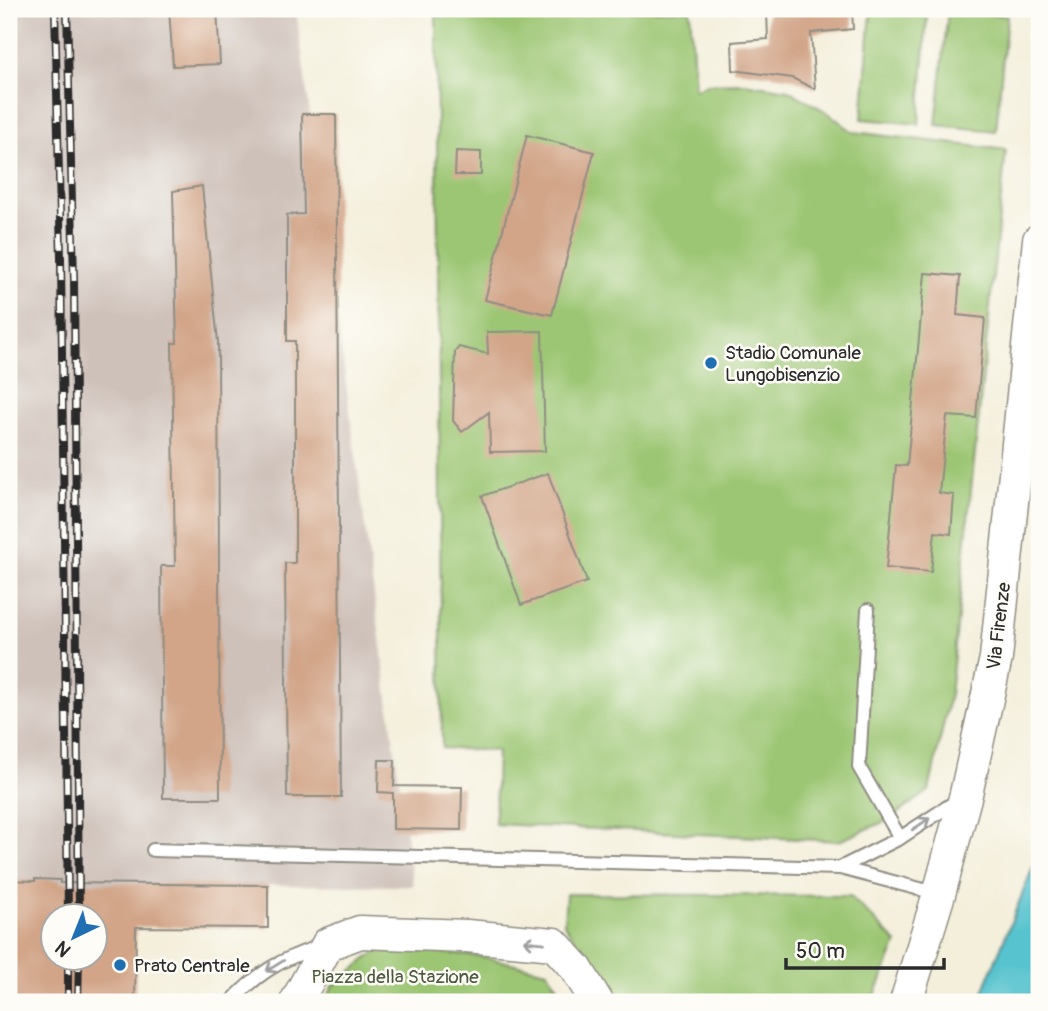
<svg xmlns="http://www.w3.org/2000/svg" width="1048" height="1011" font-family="Pangolin,sans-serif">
<rect width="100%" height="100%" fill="#fdfcf7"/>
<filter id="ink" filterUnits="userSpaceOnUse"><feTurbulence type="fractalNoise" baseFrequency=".0143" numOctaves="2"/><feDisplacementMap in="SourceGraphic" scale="14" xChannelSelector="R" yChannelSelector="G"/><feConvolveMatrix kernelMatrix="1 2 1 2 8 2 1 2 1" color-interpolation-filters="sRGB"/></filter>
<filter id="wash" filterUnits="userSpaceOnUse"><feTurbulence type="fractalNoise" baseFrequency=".00686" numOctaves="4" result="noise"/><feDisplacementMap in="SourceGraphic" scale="28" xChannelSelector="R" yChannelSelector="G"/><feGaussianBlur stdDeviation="1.57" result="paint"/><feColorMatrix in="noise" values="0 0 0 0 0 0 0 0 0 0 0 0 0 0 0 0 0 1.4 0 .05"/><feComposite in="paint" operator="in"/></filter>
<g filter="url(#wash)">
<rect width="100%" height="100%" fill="#f4efdb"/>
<path fill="#cec1ba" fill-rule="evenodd" d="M 9,9 L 296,9 L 413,886 L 268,885 L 136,927 L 135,1002 L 9,1002 ZM 52,916 L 94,916 L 94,958 L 52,958 Z"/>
<g fill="#9cc673" stroke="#64784f" stroke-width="2">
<path d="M 690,9 L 695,90 L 707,84 L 744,83 L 788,90 L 827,112 L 853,132 L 1006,150 L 950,694 L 929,791 L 888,820 L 839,841 L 495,824 L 497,751 L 442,748 L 436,16 Z"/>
<path d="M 948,10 L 1007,16 L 996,131 L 936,125 Z"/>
<path d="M 871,12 L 927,17 L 919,124 L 862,119 Z"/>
<path d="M 566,894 L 850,896 L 897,943 L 872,1002 L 616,1002 L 564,924 Z"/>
<path d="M 380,948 L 479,956 L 547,971 L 568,1002 L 326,1002 L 332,987 Z"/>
</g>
<path fill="#56c3ce" stroke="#40777c" stroke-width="2" d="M 1039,852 L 1039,1002 L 979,1002 Z"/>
<g id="blocks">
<g fill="#d2a588" fill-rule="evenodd">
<path d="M 169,9 L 217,9 L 220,64 L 173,66 Z"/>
<path d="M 852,9 L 853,29 L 811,33 L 815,89 L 792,78 L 733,70 L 732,42 L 768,39 L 767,12 Z"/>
<path d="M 302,114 L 336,114 L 341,797 L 287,797 L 285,563 L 295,563 L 295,341 L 287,341 L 287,215 L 304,214 Z"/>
<path d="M 527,135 L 594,152 L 552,315 L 485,300 Z"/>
<path d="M 456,151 L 481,152 L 481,175 L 455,175 Z"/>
<path d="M 202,186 L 218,342 L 220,798 L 163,798 L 161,566 L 175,566 L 172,343 L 177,343 L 173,191 Z"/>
<path d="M 925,273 L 960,276 L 957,315 L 985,318 L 976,418 L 947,416 L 939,493 L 954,495 L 951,534 L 935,532 L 931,572 L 886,568 L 896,465 L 907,466 Z"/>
<path d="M 542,331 L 545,451 L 490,452 L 489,412 L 462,432 L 453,421 L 455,352 L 459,347 L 488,354 L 487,332 Z"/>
<path d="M 548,473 L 587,582 L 521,605 L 482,496 Z"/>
<path d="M 379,760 L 395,760 L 394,786 L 462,787 L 461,830 L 393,829 L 393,793 L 378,792 Z"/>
<path d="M 35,879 L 60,880 L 60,883 L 268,885 L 268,928 L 136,927 L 135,1002 L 9,1002 L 9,880 L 35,881 ZM 52,916 L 94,916 L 94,958 L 52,958 Z"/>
</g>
</g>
</g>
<g filter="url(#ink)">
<use href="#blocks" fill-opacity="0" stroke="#908d83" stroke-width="2"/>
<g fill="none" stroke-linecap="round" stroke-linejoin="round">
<defs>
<g id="service">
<path d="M 868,610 L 859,767 L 900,838"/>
<path d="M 153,850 L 840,868 L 939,894"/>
<path d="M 840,868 L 900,838 L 958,800"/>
<path d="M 231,1002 C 259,972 281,959 321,946"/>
</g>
<g id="tertiary">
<path d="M 296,1002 L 328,944 L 360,932 L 467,936 L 554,944 L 576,968 L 597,1002"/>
<path d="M 906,1002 L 939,894 L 966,794 L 996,658 L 1039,240"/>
</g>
</defs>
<use href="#service" stroke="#908d83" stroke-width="16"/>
<use href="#tertiary" stroke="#908d83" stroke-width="35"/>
<use href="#service" stroke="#fff" stroke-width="12"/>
<use href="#tertiary" stroke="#fff" stroke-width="32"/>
<defs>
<g id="rail">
<path d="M 55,9 L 61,258 L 68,916"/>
<path d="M 67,9 L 74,279 L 79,916"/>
<path d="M 68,958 L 68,1002"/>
<path d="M 78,1002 L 79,958"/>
</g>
</defs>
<use href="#rail" stroke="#2b2b2b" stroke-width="8"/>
<use href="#rail" stroke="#fdfcf7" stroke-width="5" stroke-dasharray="16" stroke-linecap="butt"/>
</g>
<defs><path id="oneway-shaft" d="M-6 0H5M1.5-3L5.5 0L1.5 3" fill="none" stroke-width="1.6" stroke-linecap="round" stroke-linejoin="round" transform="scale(1.75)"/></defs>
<g stroke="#a0a0a0">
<use href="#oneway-shaft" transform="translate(921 824) rotate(-34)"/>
<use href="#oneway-shaft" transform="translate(534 942) rotate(-174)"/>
<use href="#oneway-shaft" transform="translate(275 966) rotate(148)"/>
</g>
</g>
<g fill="#1f6fb2" stroke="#fdfcf7" stroke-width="2.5">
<circle cx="711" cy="363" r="7"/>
<circle cx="120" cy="965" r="7"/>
</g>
<g text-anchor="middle" stroke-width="5" stroke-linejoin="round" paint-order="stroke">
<g font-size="19" fill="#2b2b2b" stroke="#fdfcf7" text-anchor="start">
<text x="725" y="359">Stadio Comunale<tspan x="725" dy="22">Lungobisenzio</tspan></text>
<text x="134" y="972">Prato Centrale</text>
</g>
<g font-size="19" fill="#2b2b2b" stroke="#fdfcf7">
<text transform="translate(998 626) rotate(-83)" y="7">Via Firenze</text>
</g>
<g font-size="19" fill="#4d5a41" stroke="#fdfcf7">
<text x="395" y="983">Piazza della Stazione</text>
</g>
</g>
<rect width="1048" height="1011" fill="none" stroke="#fdfcf7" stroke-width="35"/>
<g transform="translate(74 937) rotate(223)"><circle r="33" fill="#fdfcf7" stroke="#a9a8a5" stroke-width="2"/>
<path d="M0-5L12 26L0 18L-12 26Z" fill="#1f6fb2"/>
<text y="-10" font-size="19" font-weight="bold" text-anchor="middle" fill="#2b2b2b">N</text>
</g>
<path d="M786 958v10h158v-10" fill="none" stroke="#2b2b2b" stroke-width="3.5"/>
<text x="796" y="958" font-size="21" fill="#2b2b2b" stroke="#fdfcf7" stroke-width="5" paint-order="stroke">50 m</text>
</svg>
